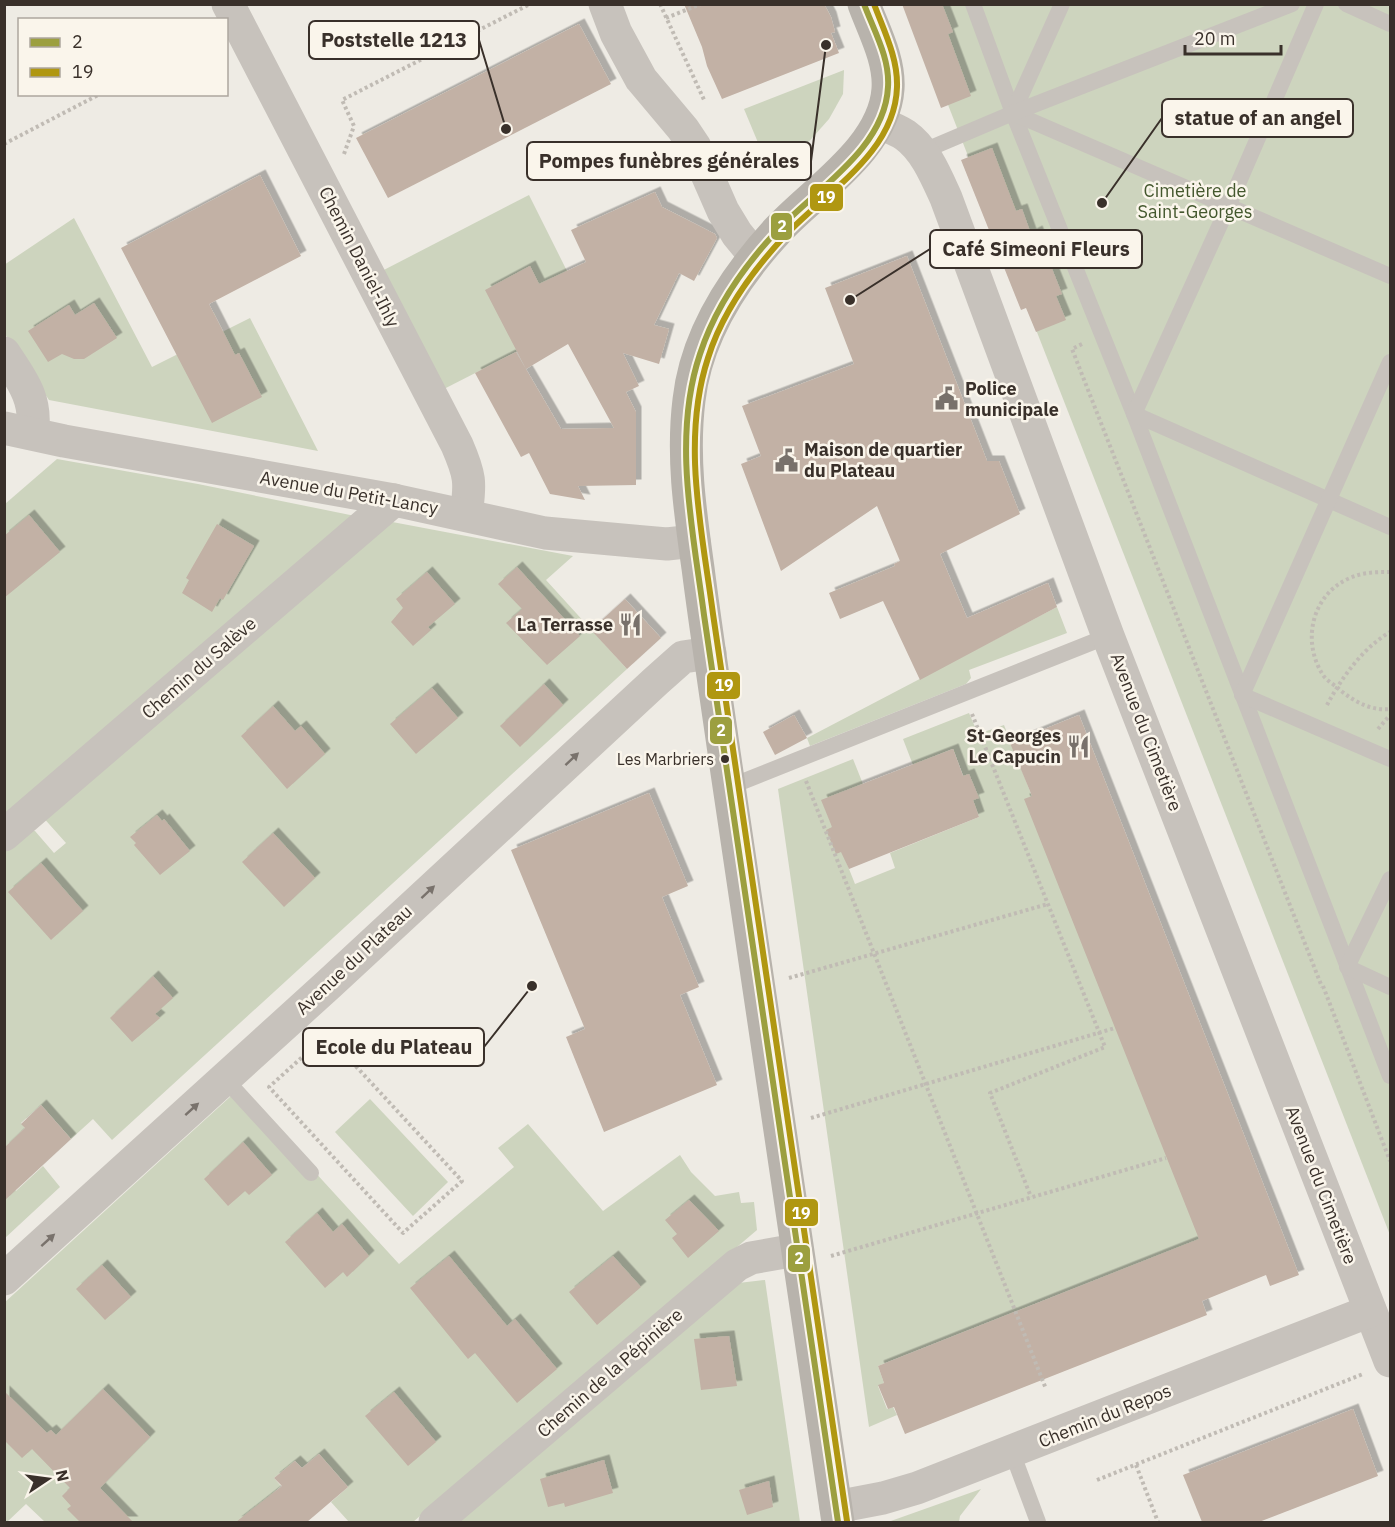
<svg xmlns="http://www.w3.org/2000/svg" width="1395" height="1527" font-family="'IBM Plex Sans',sans-serif">
<defs>
<filter id="shadow"><feDropShadow dx="5.5" dy="-5.5" stdDeviation="0" flood-color="#0004"/></filter>
</defs>
<rect width="100%" height="100%" fill="#eeebe4"/>
<g fill="#cdd4be">
<path d="M 909,5 L 1390,5 L 1390,1235 Z"/>
<path d="M 844,70 L 843,94 L 829,119 L 774,181 L 744,109 Z"/>
<path d="M 529,195 L 589,315 L 440,391 L 378,273 Z"/>
<path d="M 74,218 L 152,367 L 250,318 L 318,451 L 49,400 L 5,334 L 4,265 Z"/>
<path d="M 57,459 L 198,484 L 360,517 L 5,822 L 5,504 Z"/>
<path d="M 387,521 L 573,556 L 546,580 L 627,669 L 112,1140 L 93,1119 L 71,1139 L 41,1105 L 21,1123 L 25,1128 L 5,1148 L 4,848 L 23,831 L 35,831 L 54,853 L 66,843 L 41,815 Z"/>
<path d="M 1057,607 L 1067,633 L 969,670 L 971,678 L 966,684 L 810,746 L 807,738 Z"/>
<path d="M 969,713 L 978,734 L 1004,725 L 1223,1282 L 1180,1247 L 878,1366 L 884,1383 L 878,1386 L 887,1409 L 893,1407 L 897,1415 L 869,1427 L 778,789 L 853,759 L 863,784 L 822,801 L 855,884 L 895,868 L 890,853 L 979,817 L 953,749 L 913,765 L 903,739 Z"/>
<path d="M 231,1096 L 313,1170 L 399,1264 L 514,1167 L 498,1148 L 528,1124 L 603,1211 L 680,1155 L 691,1172 L 715,1196 L 739,1192 L 741,1203 L 754,1202 L 757,1230 L 413,1522 L 349,1522 L 331,1502 L 348,1487 L 319,1454 L 302,1468 L 295,1461 L 274,1478 L 281,1486 L 267,1499 L 287,1522 L 45,1522 L 26,1504 L 7,1522 L 4,1520 L 4,1303 Z"/>
<path d="M 370,1099 L 448,1182 L 413,1216 L 335,1132 Z"/>
<path d="M 43,1166 L 60,1187 L 5,1238 L 4,1178 L 16,1191 Z"/>
<path d="M 765,1280 L 800,1522 L 451,1522 L 730,1284 Z"/>
<path d="M 981,1489 L 960,1516 L 959,1522 L 888,1522 Z"/>
</g>
<g fill="#c2b1a5" filter="url(#shadow)">
<path d="M 684,4 L 824,4 L 831,17 L 835,32 L 831,33 L 839,53 L 722,99 L 707,66 L 702,47 Z"/>
<path d="M 902,4 L 942,4 L 953,32 L 948,34 L 971,96 L 941,108 Z"/>
<path d="M 579,24 L 611,84 L 388,198 L 356,138 Z"/>
<path d="M 992,148 L 1016,211 L 1022,209 L 1031,234 L 1037,231 L 1062,294 L 1056,296 L 1066,320 L 1036,332 L 1026,308 L 1021,310 L 961,160 Z"/>
<path d="M 260,175 L 301,256 L 209,304 L 235,355 L 239,353 L 262,397 L 212,423 L 121,248 Z"/>
<path d="M 655,192 L 662,207 L 715,234 L 717,238 L 694,281 L 679,273 L 654,325 L 669,329 L 659,364 L 623,353 L 639,386 L 626,392 L 636,412 L 636,485 L 578,486 L 585,500 L 550,494 L 529,453 L 521,457 L 475,373 L 516,352 L 561,429 L 614,428 L 568,344 L 526,369 L 485,290 L 530,266 L 539,284 L 586,262 L 571,230 Z"/>
<path d="M 907,256 L 987,461 L 999,461 L 1020,514 L 940,554 L 967,618 L 1048,583 L 1057,607 L 920,680 L 883,601 L 840,619 L 829,593 L 895,566 L 894,564 L 900,561 L 877,506 L 781,571 L 741,464 L 761,456 L 742,406 L 854,364 L 825,288 Z"/>
<path d="M 94,303 L 117,338 L 84,359 L 74,359 L 62,354 L 48,362 L 28,331 L 69,305 L 75,315 Z"/>
<path d="M 29,515 L 60,552 L 4,598 L 4,536 Z"/>
<path d="M 217,524 L 254,546 L 223,600 L 220,598 L 212,612 L 182,593 L 189,580 L 186,578 Z"/>
<path d="M 517,567 L 580,636 L 547,665 L 506,623 L 522,609 L 498,584 Z"/>
<path d="M 427,572 L 455,604 L 428,627 L 431,630 L 413,646 L 391,622 L 403,608 L 396,599 Z"/>
<path d="M 625,599 L 661,638 L 627,669 L 591,630 Z"/>
<path d="M 544,684 L 563,705 L 520,747 L 500,726 Z"/>
<path d="M 432,688 L 458,718 L 416,754 L 390,724 Z"/>
<path d="M 273,706 L 295,731 L 301,726 L 325,754 L 287,789 L 241,736 Z"/>
<path d="M 794,715 L 807,738 L 775,755 L 763,732 Z"/>
<path d="M 1079,715 L 1299,1275 L 1270,1286 L 1266,1275 L 1202,1301 L 1207,1315 L 905,1434 L 894,1407 L 888,1409 L 878,1385 L 884,1383 L 878,1366 L 1199,1239 L 1024,799 L 1032,796 L 1010,743 Z"/>
<path d="M 953,749 L 963,776 L 969,774 L 979,798 L 973,800 L 979,817 L 849,869 L 841,852 L 836,854 L 826,830 L 832,827 L 821,800 Z"/>
<path d="M 649,793 L 688,886 L 662,897 L 699,987 L 680,995 L 717,1085 L 604,1132 L 566,1037 L 585,1029 L 511,850 Z"/>
<path d="M 157,815 L 162,821 L 164,819 L 190,851 L 160,875 L 134,845 L 136,843 L 130,837 Z"/>
<path d="M 273,833 L 315,878 L 284,907 L 242,862 Z"/>
<path d="M 41,863 L 83,911 L 51,940 L 8,892 Z"/>
<path d="M 153,976 L 173,998 L 155,1014 L 160,1018 L 132,1042 L 110,1018 Z"/>
<path d="M 41,1105 L 71,1139 L 4,1201 L 4,1148 L 25,1128 L 21,1124 Z"/>
<path d="M 243,1142 L 272,1175 L 249,1195 L 245,1191 L 228,1206 L 204,1179 Z"/>
<path d="M 689,1200 L 719,1231 L 688,1258 L 672,1238 L 677,1234 L 665,1220 Z"/>
<path d="M 317,1213 L 333,1232 L 342,1224 L 369,1256 L 347,1277 L 343,1272 L 325,1288 L 285,1242 Z"/>
<path d="M 449,1256 L 507,1326 L 515,1319 L 557,1369 L 517,1403 L 475,1353 L 468,1359 L 410,1288 Z"/>
<path d="M 613,1256 L 641,1287 L 597,1325 L 569,1292 Z"/>
<path d="M 102,1265 L 131,1297 L 105,1320 L 76,1289 Z"/>
<path d="M 729,1336 L 737,1386 L 701,1390 L 694,1339 Z"/>
<path d="M 103,1389 L 150,1437 L 100,1488 L 133,1522 L 80,1522 L 67,1509 L 71,1506 L 62,1496 L 70,1488 L 32,1449 L 22,1458 L 4,1440 L 4,1391 L 47,1433 L 51,1430 L 56,1435 Z"/>
<path d="M 394,1392 L 436,1442 L 408,1466 L 365,1416 Z"/>
<path d="M 1353,1409 L 1378,1476 L 1259,1522 L 1202,1522 L 1183,1475 Z"/>
<path d="M 319,1454 L 348,1487 L 307,1522 L 236,1522 L 282,1486 L 274,1478 L 295,1461 L 302,1468 Z"/>
<path d="M 604,1460 L 613,1493 L 565,1507 L 564,1503 L 548,1507 L 540,1479 Z"/>
<path d="M 769,1481 L 773,1507 L 747,1515 L 739,1490 Z"/>
</g>
<g fill="none" stroke-linecap="round" stroke-linejoin="round">
<g stroke="#c0bbb4" stroke-width="4" stroke-dasharray="3 3" stroke-linecap="butt">
<path d="M 660,4 L 705,102"/>
<path d="M 666,18 L 701,4"/>
<path d="M 4,144 L 100,94"/>
<path d="M 344,154 L 354,126 L 342,100 L 530,4"/>
<path d="M 1082,344 L 1072,349 L 1322,987"/>
<path d="M 1390,572 C 1377,572 1363,572 1350,578 C 1312,594 1301,641 1323,675 C 1327,681 1335,685 1340,690 C 1355,702 1371,711 1390,709"/>
<path d="M 1327,705 C 1342,677 1363,648 1390,632"/>
<path d="M 972,714 L 1105,1047 L 990,1093 L 1031,1197"/>
<path d="M 1378,729 L 1390,715"/>
<path d="M 806,781 L 1046,1389"/>
<path d="M 789,978 L 1048,904"/>
<path d="M 1323,986 L 1390,1161"/>
<path d="M 323,1031 L 327,1035 L 462,1181 L 403,1233 L 269,1087 L 327,1035"/>
<path d="M 811,1118 L 1115,1028"/>
<path d="M 831,1256 L 1166,1158"/>
<path d="M 1136,1465 L 1158,1522"/>
<path d="M 1097,1480 L 1363,1374"/>
</g>
<g stroke="#c7c2bc" stroke-width="16">
<path d="M 973,4 L 1013,113 L 1134,414 L 1390,1076"/>
<path d="M 1062,4 L 1013,113 L 1390,276"/>
<path d="M 1316,4 L 1228,207 L 1134,414 L 1390,527"/>
<path d="M 1346,4 L 1390,24"/>
<path d="M 921,152 L 1013,113 L 1292,4"/>
<path d="M 1390,362 L 1242,695 L 1390,759"/>
<path d="M 729,787 L 1108,636"/>
<path d="M 1390,879 L 1347,967 L 1390,987"/>
<path d="M 225,1079 L 311,1173"/>
<path d="M 1012,1452 L 1038,1522"/>
</g>
<g stroke="#c7c2bc" stroke-width="33">
<path d="M 228,4 L 457,445 C 470,475 471,482 466,515"/>
<path d="M 605,4 L 616,33 L 641,79 L 683,129 L 695,147 L 723,211 L 737,234 L 755,256"/>
<path d="M 879,123 C 887,126 898,130 905,135 C 925,149 936,176 946,198 L 1108,636 L 1390,1361"/>
<path d="M 4,353 C 22,380 38,400 32,433"/>
<path d="M 4,428 L 64,441 L 394,500 L 545,533 L 644,542 L 667,544 L 694,541"/>
<path d="M 4,835 L 394,500"/>
<path d="M 4,1279 L 329,984 L 656,681 L 683,657 L 710,653"/>
<path d="M 836,1507 L 883,1498 L 917,1488 L 1370,1311"/>
<path d="M 435,1522 L 737,1265 L 751,1258 L 796,1250"/>
</g>
<path stroke="#b8b3ac" stroke-width="33" d="M 838,1522 C 801,1268 762,1014 725,759 C 716,695 706,631 698,568 C 690,511 682,457 689,400 C 696,336 734,278 777,231 C 814,191 884,148 888,89 C 890,60 874,31 864,4"/>
<defs>
<path id="bus-1" d="M 838,1522 L 704,615 C 693,531 672,437 700,354 C 715,308 744,266 777,231 C 815,190 885,149 888,87 C 890,58 874,31 864,4"/>
<path id="bus-2" d="M 847,1521 L 713,614 C 702,531 681,440 708,358 C 722,313 751,273 782,239 C 822,194 895,155 897,87 C 898,58 884,31 874,4"/>
</defs>
<use href="#bus-1" stroke="#faf5eb" stroke-width="10"/>
<use href="#bus-2" stroke="#faf5eb" stroke-width="10"/>
<use href="#bus-1" stroke="#9c9f3f" stroke-width="6"/>
<use href="#bus-2" stroke="#b09711" stroke-width="6"/>
</g>
<defs><path id="oneway-solid" d="M-6-.8H1V-3.2L6.5 0L1 3.2V.8H-6Z" transform="scale(1.5)"/></defs>
<g fill="#79726c">
<use href="#oneway-solid" transform="translate(572 759) rotate(-43)"/>
<use href="#oneway-solid" transform="translate(428 892) rotate(-43)"/>
<use href="#oneway-solid" transform="translate(192 1109) rotate(-42)"/>
<use href="#oneway-solid" transform="translate(48 1240) rotate(-42)"/>
</g>
<defs>
<symbol id="civic-bare" viewBox="-9 -9 18 18"><path d="M-.6-6.5H3V-4.5H.6V-3L4-1V1h2V6H-6V1h2V-1L-.6-3ZM-1.2 2.5V6h2.4V2.5Z" fill="#78716b" stroke="#faf5eb" stroke-width="2.5" paint-order="stroke"/></symbol>
<symbol id="restaurant-bare" viewBox="-9 -9 18 18"><path d="M-5-6h1v4h1v-4h1v4h1v-4h1v5L-1.5 .5V6h-2V.5L-5-1ZM5-6V6H3V1.5H1.5Q1.5-4 5-6Z" fill="#78716b" stroke="#faf5eb" stroke-width="2.5" paint-order="stroke"/></symbol>
</defs>
<g fill-rule="evenodd">
<use href="#civic-bare" x="930" y="382" width="33" height="33"/>
<use href="#civic-bare" x="770" y="444" width="33" height="33"/>
<use href="#restaurant-bare" x="614" y="608" width="33" height="33"/>
<use href="#restaurant-bare" x="1062" y="730" width="33" height="33"/>
</g>
<circle fill="#39302a" stroke="#faf5eb" stroke-width="2" cx="725" cy="759" r="5"/>
<g text-anchor="middle" stroke-width="5" stroke-linejoin="round" paint-order="stroke">
<g font-size="16" fill="#39302a" stroke="#faf5eb" text-anchor="end">
<text x="714" y="765">Les Marbriers</text>
</g>
<g font-size="18" fill="#43572d" stroke="#faf5eb">
<text x="1195" y="197">Cimetière de<tspan x="1195" dy="21">Saint-Georges</tspan></text>
</g>
<g font-size="18" fill="#39302a" stroke="#faf5eb">
<text transform="translate(359 257) rotate(63)" y="6">Chemin Daniel-Ihly</text>
<text transform="translate(349 493) rotate(10)" y="6">Avenue du Petit-Lancy</text>
<text transform="translate(199 668) rotate(-41)" y="6">Chemin du Salève</text>
<text transform="translate(1146 732) rotate(69)" y="6">Avenue du Cimetière</text>
<text transform="translate(354 960) rotate(-43)" y="6">Avenue du Plateau</text>
<text transform="translate(1321 1185) rotate(69)" y="6">Avenue du Cimetière</text>
<text transform="translate(610 1373) rotate(-41)" y="6">Chemin de la Pépinière</text>
<text transform="translate(1105 1416) rotate(-22)" y="6">Chemin du Repos</text>
</g>
<g font-size="18" font-weight="bold" fill="#39302a" stroke="#faf5eb" text-anchor="start">
<text x="965" y="395">Police<tspan x="965" dy="21">municipale</tspan></text>
<text x="804" y="456">Maison de quartier<tspan x="804" dy="21">du Plateau</tspan></text>
<text x="613" y="631" text-anchor="end">La Terrasse</text>
<text x="1061" y="742" text-anchor="end">St-Georges<tspan x="1061" dy="21">Le Capucin</tspan></text>
</g>
</g>
<path fill="none" stroke="#39302a" stroke-width="2" d="M506 129L479 40M1102 203L1162 118M826 45L811 161M850 300L930 249M532 986L484 1047"/>
<g fill="#39302a" stroke="#faf5eb" stroke-width="2">
<circle cx="506" cy="129" r="6"/>
<circle cx="1102" cy="203" r="6"/>
<circle cx="826" cy="45" r="6"/>
<circle cx="850" cy="300" r="6"/>
<circle cx="532" cy="986" r="6"/>
</g>
<g fill="#faf5eb" stroke="#39302a" stroke-width="2">
<rect x="309" y="21" width="170" height="38" rx="6"/>
<rect x="1162" y="99" width="191" height="38" rx="6"/>
<rect x="527" y="142" width="284" height="38" rx="6"/>
<rect x="930" y="230" width="212" height="38" rx="6"/>
<rect x="303" y="1028" width="181" height="38" rx="6"/>
</g>
<g font-size="20" text-anchor="middle" font-weight="bold" fill="#39302a">
<text x="394" y="47">Poststelle 1213</text>
<text x="1258" y="125">statue of an angel</text>
<text x="669" y="168">Pompes funèbres générales</text>
<text x="1036" y="256">Café Simeoni Fleurs</text>
<text x="394" y="1054">Ecole du Plateau</text>
</g>
<g stroke="#faf5eb" stroke-width="2">
<rect x="809" y="183" width="35" height="29" rx="6" fill="#b09711"/>
<rect x="770" y="212" width="23" height="29" rx="6" fill="#9c9f3f"/>
<rect x="706" y="671" width="35" height="29" rx="6" fill="#b09711"/>
<rect x="709" y="716" width="24" height="29" rx="6" fill="#9c9f3f"/>
<rect x="784" y="1198" width="35" height="29" rx="6" fill="#b09711"/>
<rect x="787" y="1244" width="24" height="29" rx="6" fill="#9c9f3f"/>
</g>
<g font-size="16" text-anchor="middle" font-weight="bold" fill="#fff">
<text x="826" y="203">19</text>
<text x="782" y="232">2</text>
<text x="724" y="691">19</text>
<text x="721" y="736">2</text>
<text x="801" y="1219">19</text>
<text x="799" y="1264">2</text>
</g>
<rect width="1395" height="1527" fill="none" stroke="#39302a" stroke-width="12"/>
<rect x="18" y="18" width="210" height="78" fill="#faf5eb" stroke="#ada69e" stroke-width="1.5"/>
<rect x="30" y="38" width="30" height="9" fill="#9c9f3f" stroke="#ada69e" stroke-width="1.5"/>
<text x="72" y="48" font-size="18" fill="#39302a">2</text>
<rect x="30" y="68" width="30" height="9" fill="#b09711" stroke="#ada69e" stroke-width="1.5"/>
<text x="72" y="78" font-size="18" fill="#39302a">19</text>
<g transform="translate(48 1479) rotate(77)" stroke="#faf5eb" stroke-width="4.5" paint-order="stroke">
<path d="M0-4.5L10 22L0 15L-10 22Z" fill="#39302a"/>
<text y="-9" font-size="16" font-weight="bold" text-anchor="middle" fill="#39302a">N</text>
</g>
<path d="M1185 45v9h96v-9" fill="none" stroke="#39302a" stroke-width="3"/>
<text x="1194" y="45" font-size="18" fill="#39302a" stroke="#faf5eb" stroke-width="4.5" paint-order="stroke">20 m</text>
</svg>
